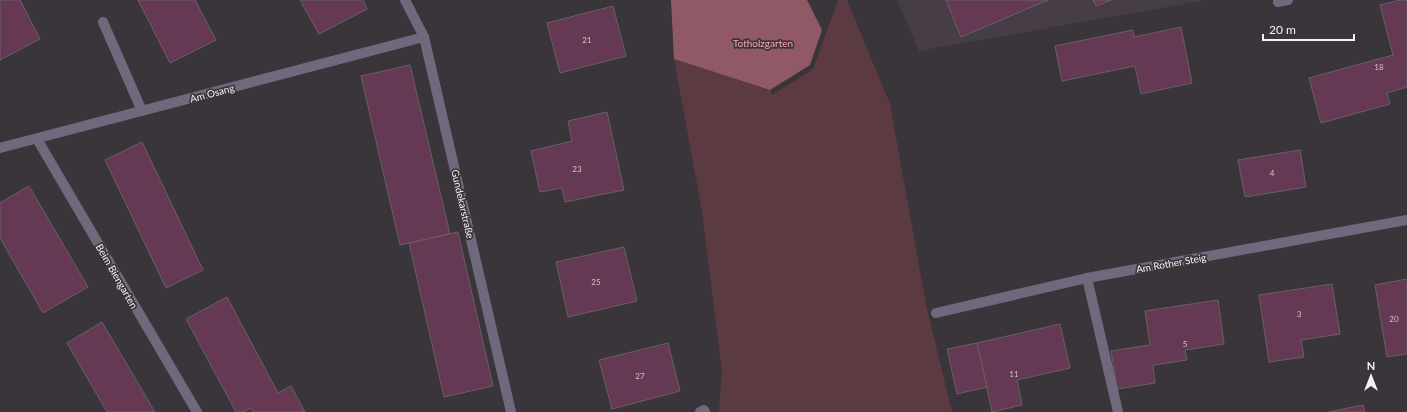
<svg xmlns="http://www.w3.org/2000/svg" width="1407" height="412" font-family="Lato,sans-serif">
<rect width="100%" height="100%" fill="#39353a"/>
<path fill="#463d47" d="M 897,0 L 1207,0 L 919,51 Z"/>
<path fill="#5b3a41" d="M 838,0 L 847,0 L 890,104 L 926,304 L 952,412 L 719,412 L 722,372 L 702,212 L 674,59 L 770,90 L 772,95 L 813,69 Z"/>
<path fill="#915965" d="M 671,0 L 807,0 L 822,30 L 810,65 L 770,90 L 674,59 Z"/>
<g fill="#653854" stroke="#686165">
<path d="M 0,0 L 20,0 L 40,39 L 0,60 Z"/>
<path d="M 138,0 L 195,0 L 216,40 L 170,63 Z"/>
<path d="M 300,0 L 363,0 L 367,9 L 319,34 Z"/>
<path d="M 946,0 L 1048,0 L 961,37 Z"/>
<path d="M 1093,0 L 1111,0 L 1096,6 Z"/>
<path d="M 1400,0 L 1407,0 L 1407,87 L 1387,93 L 1390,104 L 1321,123 L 1309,78 L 1393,55 L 1380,5 Z"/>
<path d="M 613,6 L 626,56 L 560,73 L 547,23 Z"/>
<path d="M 1181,27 L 1192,83 L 1141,94 L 1135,66 L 1062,81 L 1055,46 L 1133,30 L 1134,37 Z"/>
<path d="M 410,65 L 450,234 L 400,245 L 361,76 Z"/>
<path d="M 607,112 L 624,190 L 565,202 L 562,188 L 540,192 L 531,151 L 572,141 L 568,121 Z"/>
<path d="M 142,142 L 203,270 L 166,288 L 105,160 Z"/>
<path d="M 1300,150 L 1306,187 L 1245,197 L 1238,160 Z"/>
<path d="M 29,186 L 88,287 L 43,313 L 0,238 L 0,203 Z"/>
<path d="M 458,232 L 493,386 L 444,397 L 409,243 Z"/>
<path d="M 624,247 L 637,301 L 568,317 L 556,262 Z"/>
<path d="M 1407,279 L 1407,354 L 1387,357 L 1375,285 Z"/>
<path d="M 1332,284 L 1340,334 L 1301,340 L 1304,357 L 1269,362 L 1259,295 Z"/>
<path d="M 227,297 L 278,393 L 291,386 L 305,412 L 253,412 L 251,408 L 243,412 L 236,412 L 186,319 Z"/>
<path d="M 1218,300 L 1224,344 L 1185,350 L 1187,360 L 1153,365 L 1155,383 L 1117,389 L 1111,351 L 1150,345 L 1145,311 Z"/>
<path d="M 102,322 L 119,351 L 155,412 L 107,412 L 67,343 Z"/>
<path d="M 1060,324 L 1070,368 L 1017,380 L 1022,405 L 992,412 L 977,343 Z"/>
<path d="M 668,343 L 680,391 L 612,409 L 599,360 Z"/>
<path d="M 977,343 L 987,387 L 957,394 L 947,349 Z"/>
<path d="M 1363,405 L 1365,412 L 1329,412 Z"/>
</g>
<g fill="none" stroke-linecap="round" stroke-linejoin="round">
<g stroke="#70697e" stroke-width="10">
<path d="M 1278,2 L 1288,0"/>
<path d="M 103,22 L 142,111"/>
<path d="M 1087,278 L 1118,412"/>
</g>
<g stroke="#70697e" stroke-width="10">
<path d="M 405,0 L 424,37 L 511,412"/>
<path d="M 37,139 L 197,412"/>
<path d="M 0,148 L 424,37"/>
<path d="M 936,313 L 1087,278 L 1407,220"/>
<path d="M 700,412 L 704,410 L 705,412"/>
</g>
</g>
<g text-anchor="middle" stroke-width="3.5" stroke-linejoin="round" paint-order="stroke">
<g font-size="8" fill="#d0c3cc">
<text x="587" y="43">21</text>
<text x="1379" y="70">18</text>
<text x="577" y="172">23</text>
<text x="1272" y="176">4</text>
<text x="596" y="285">25</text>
<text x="1299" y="317">3</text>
<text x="1394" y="322">20</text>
<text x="1185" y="347">5</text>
<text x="1014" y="377">11</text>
<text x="640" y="379">27</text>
</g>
<g font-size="10" fill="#fda6b9" stroke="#39353a">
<text x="763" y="47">Totholzgarten</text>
</g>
<g font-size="10" fill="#f4f1f4" stroke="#39353a">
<text transform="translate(212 93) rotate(-15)" y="4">Am Osang</text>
<text transform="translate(463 204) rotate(77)" y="4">Gundekarstraße</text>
<text transform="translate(1171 263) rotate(-10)" y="4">Am Rother Steig</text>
<text transform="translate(117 276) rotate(60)" y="4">Beim Biengarten</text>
</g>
</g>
<g transform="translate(1371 376)" stroke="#39353a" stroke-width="3" paint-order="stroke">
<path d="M0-3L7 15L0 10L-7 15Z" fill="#f4f1f4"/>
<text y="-6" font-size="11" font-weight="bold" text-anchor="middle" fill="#f4f1f4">N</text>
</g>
<path d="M1263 34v6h91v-6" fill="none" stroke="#f4f1f4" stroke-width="2"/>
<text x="1269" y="34" font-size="12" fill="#f4f1f4" stroke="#39353a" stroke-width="3" paint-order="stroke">20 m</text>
</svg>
